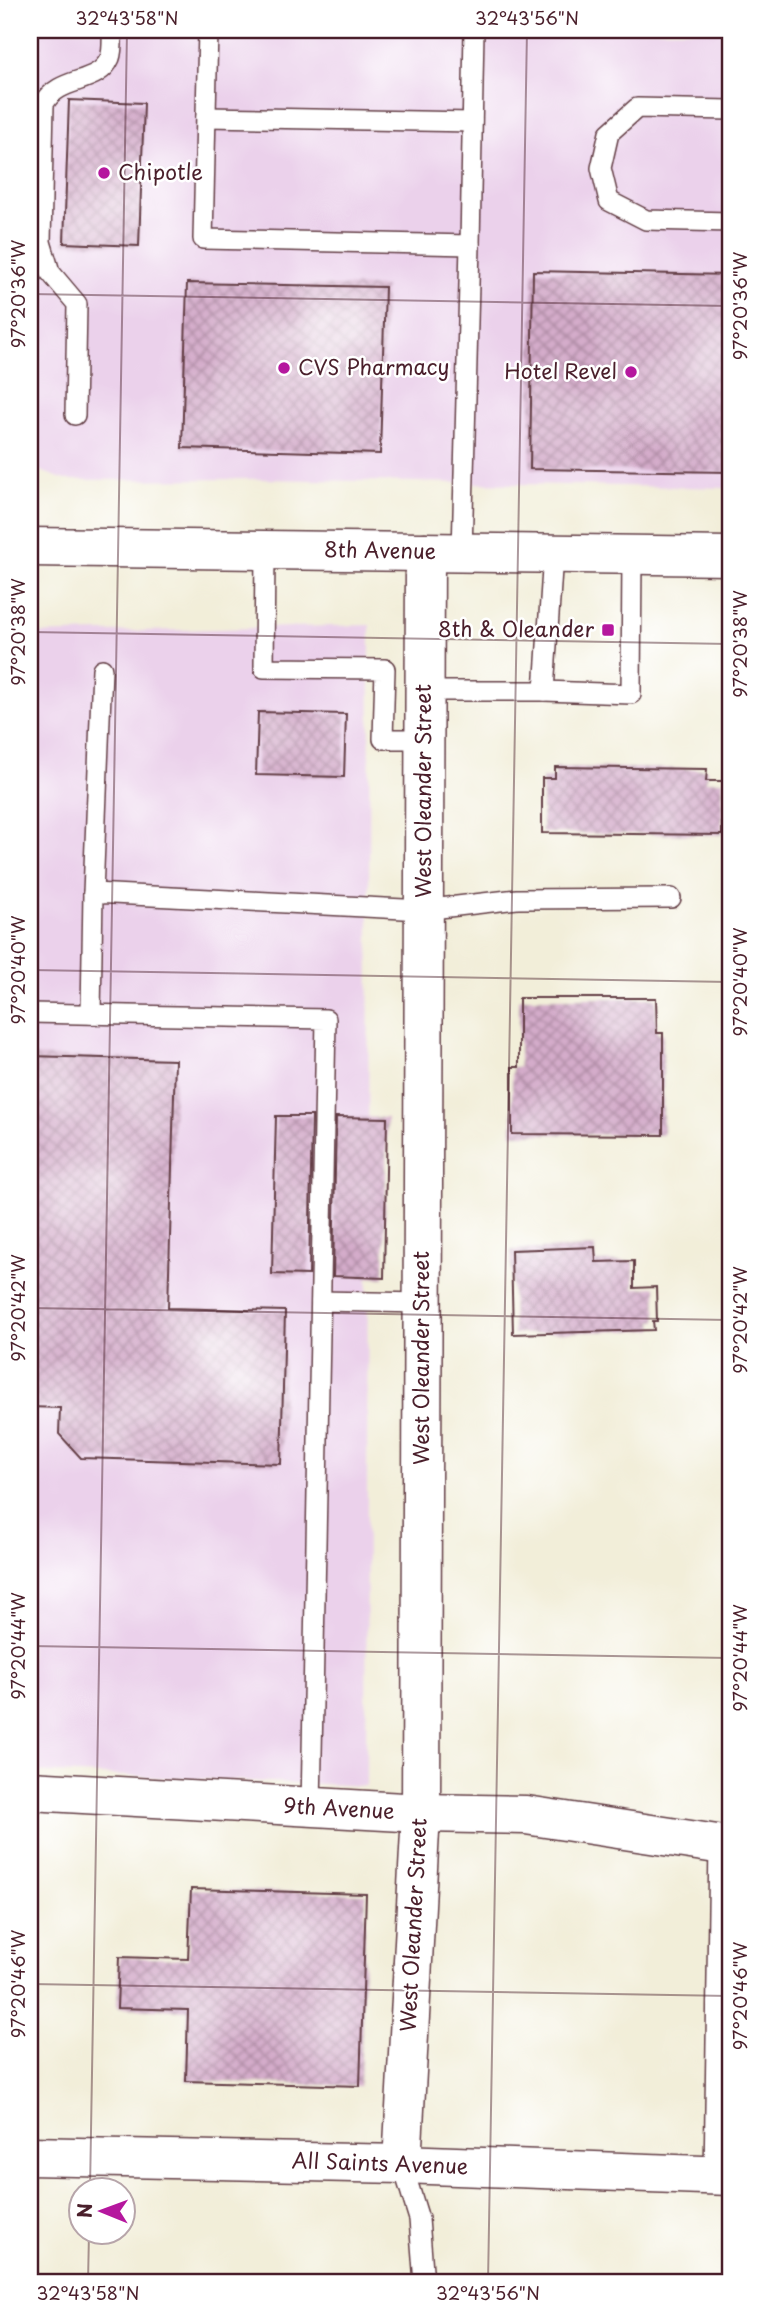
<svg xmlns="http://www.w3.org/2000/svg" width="760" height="2313" font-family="'Playpen Sans',sans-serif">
<defs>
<pattern id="building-cross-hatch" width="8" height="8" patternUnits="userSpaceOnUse" patternTransform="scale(1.75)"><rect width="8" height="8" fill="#d4acca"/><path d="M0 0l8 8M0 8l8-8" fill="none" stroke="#ae8ba4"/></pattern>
</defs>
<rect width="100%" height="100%" fill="#fff"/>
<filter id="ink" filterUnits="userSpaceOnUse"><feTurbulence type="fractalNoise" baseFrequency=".0143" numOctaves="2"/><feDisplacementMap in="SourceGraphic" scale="14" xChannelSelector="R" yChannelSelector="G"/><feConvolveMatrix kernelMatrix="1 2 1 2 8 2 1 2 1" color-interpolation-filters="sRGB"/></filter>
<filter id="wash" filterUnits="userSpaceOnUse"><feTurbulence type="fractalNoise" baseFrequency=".00686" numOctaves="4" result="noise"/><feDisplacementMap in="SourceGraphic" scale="28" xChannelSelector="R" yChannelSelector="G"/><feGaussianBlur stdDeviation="1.57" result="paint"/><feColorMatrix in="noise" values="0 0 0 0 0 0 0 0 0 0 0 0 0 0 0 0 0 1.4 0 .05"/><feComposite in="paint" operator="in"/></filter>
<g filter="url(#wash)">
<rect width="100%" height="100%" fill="#f2eed9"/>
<g fill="#ebd1eb">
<path d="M 30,30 L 730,30 L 730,488 L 259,479 L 65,480 L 30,467 Z"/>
<path d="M 370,625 L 366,1786 L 30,1772 L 30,634 Z"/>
</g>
<g id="blocks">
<g fill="url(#building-cross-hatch)">
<path d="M 69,100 L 144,103 L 139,246 L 64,243 Z"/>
<path d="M 533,271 L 730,275 L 730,472 L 530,469 Z"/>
<path d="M 187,283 L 385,287 L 380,454 L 182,448 Z"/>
<path d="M 258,712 L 346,714 L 344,777 L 256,775 Z"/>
<path d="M 555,767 L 707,769 L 706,781 L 723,781 L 722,835 L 542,833 L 542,778 L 555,778 Z"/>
<path d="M 519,998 L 656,998 L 657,1033 L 663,1033 L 663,1135 L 512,1134 L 512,1067 L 519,1067 Z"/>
<path d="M 30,1056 L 175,1060 L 168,1308 L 285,1311 L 281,1464 L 81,1458 L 59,1434 L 60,1408 L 30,1407 Z"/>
<path d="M 276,1116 L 312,1116 L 309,1275 L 272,1274 Z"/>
<path d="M 336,1117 L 387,1118 L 384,1278 L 333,1276 Z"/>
<path d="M 595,1247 L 596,1262 L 634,1261 L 634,1288 L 656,1287 L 657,1321 L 653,1321 L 654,1330 L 513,1334 L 511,1250 Z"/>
<path d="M 191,1889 L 366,1894 L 360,2086 L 186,2081 L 188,2010 L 117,2008 L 119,1957 L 188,1959 Z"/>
</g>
</g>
</g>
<g filter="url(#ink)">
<use href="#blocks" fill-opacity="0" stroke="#633e45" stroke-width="2"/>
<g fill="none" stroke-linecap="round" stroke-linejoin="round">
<defs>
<g id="lane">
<path d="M 208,30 L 203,239 L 470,245 L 474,30"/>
<path d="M 730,110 L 637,108 L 609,133 L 601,168 L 609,201 L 646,220 L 730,222"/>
<path d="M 206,117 L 472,122"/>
<path d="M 75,415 L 77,304 L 50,272 L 41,242 L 44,104 C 59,75 98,86 110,58 C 113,50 112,38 112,30"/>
<path d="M 265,550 L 264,668 L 385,669 L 383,739 L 424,739"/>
<path d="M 462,552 L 470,245"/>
<path d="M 424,691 L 544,691 L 631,694 L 632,555"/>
<path d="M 544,691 L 553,554"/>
<path d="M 93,893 L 102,669"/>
<path d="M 30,1013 L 326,1019 L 311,1807"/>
<path d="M 91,1014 L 93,893 L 423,910 L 517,899 L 671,898"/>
<path d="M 321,1301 L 422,1303"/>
<path d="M 402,2164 L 419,2219 L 424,2283"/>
<path d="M 714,2175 L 719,1844"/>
</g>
<g id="street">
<path d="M 30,1791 L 421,1813 L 526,1815 L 730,1846"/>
<path d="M 30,2156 L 402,2164 L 730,2176"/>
<path d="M 402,2164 L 421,1813 L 425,552"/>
</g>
<path id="secondary" d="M 30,547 L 730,556"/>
</defs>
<use href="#lane" stroke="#633e45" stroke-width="22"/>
<use href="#street" stroke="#633e45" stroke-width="41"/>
<use href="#secondary" stroke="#633e45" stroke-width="41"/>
<use href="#lane" stroke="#fff" stroke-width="19"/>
<use href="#street" stroke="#fff" stroke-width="38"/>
<use href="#secondary" stroke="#fff" stroke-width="38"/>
</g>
</g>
<path fill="none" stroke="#4a1f2b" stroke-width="2" stroke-opacity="0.45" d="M 30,294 L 730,306M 30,632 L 730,644M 30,970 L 730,982M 30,1308 L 730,1320M 30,1646 L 730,1658M 30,1984 L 730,1996M 90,2190 L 127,30M 88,2283 L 89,2232M 488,2283 L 527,30"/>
<g fill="#b5179e" stroke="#fff" stroke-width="2.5">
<circle cx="104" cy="173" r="7"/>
<circle cx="284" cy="368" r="7"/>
<circle cx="631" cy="372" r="7"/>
<rect x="601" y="623" width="14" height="14" rx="3.5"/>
</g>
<g text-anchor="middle" stroke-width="5" stroke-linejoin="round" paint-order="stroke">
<g font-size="21" fill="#4a1f2b" stroke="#fff" text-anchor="start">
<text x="118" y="180">Chipotle</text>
<text x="298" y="375">CVS Pharmacy</text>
<text x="617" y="379" text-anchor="end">Hotel Revel</text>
<text x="594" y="637" text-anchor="end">8th &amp; Oleander</text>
</g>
<g font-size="21" fill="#4a1f2b" stroke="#fff">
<text transform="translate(380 551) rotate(1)" y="7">8th Avenue</text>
<text transform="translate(424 791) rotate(-90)" y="7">West Oleander Street</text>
<text transform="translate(422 1358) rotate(-90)" y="7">West Oleander Street</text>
<text transform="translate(339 1809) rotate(3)" y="7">9th Avenue</text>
<text transform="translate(414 1925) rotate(-87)" y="7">West Oleander Street</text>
<text transform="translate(380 2164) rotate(2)" y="7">All Saints Avenue</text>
</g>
</g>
<rect width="760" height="2313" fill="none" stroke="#fff" stroke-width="77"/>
<g transform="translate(102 2211) rotate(271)"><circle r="33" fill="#ffffff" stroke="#b7a5aa" stroke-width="2"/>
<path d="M0-5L12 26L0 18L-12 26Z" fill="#b5179e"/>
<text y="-10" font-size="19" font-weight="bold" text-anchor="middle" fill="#4a1f2b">N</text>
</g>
<rect x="38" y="38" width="684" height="2236" fill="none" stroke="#4a1f2b" stroke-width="2.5"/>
<g font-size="18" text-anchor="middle" fill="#4a1f2b">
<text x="127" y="25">32°43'58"N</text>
<text x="527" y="25">32°43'56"N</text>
<text transform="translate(19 294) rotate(-90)" y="6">97°20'36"W</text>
<text transform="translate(741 306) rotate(-90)" y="6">97°20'36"W</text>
<text transform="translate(19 632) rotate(-90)" y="6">97°20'38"W</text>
<text transform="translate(741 644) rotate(-90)" y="6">97°20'38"W</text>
<text transform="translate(19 970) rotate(-90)" y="6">97°20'40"W</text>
<text transform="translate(741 982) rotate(-90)" y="6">97°20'40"W</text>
<text transform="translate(19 1308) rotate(-90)" y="6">97°20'42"W</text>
<text transform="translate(741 1320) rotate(-90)" y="6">97°20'42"W</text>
<text transform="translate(19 1646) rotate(-90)" y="6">97°20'44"W</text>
<text transform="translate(741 1658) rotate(-90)" y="6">97°20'44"W</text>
<text transform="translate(19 1984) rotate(-90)" y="6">97°20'46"W</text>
<text transform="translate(741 1996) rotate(-90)" y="6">97°20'46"W</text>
<text x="88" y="2300">32°43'58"N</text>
<text x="488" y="2300">32°43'56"N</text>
</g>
</svg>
